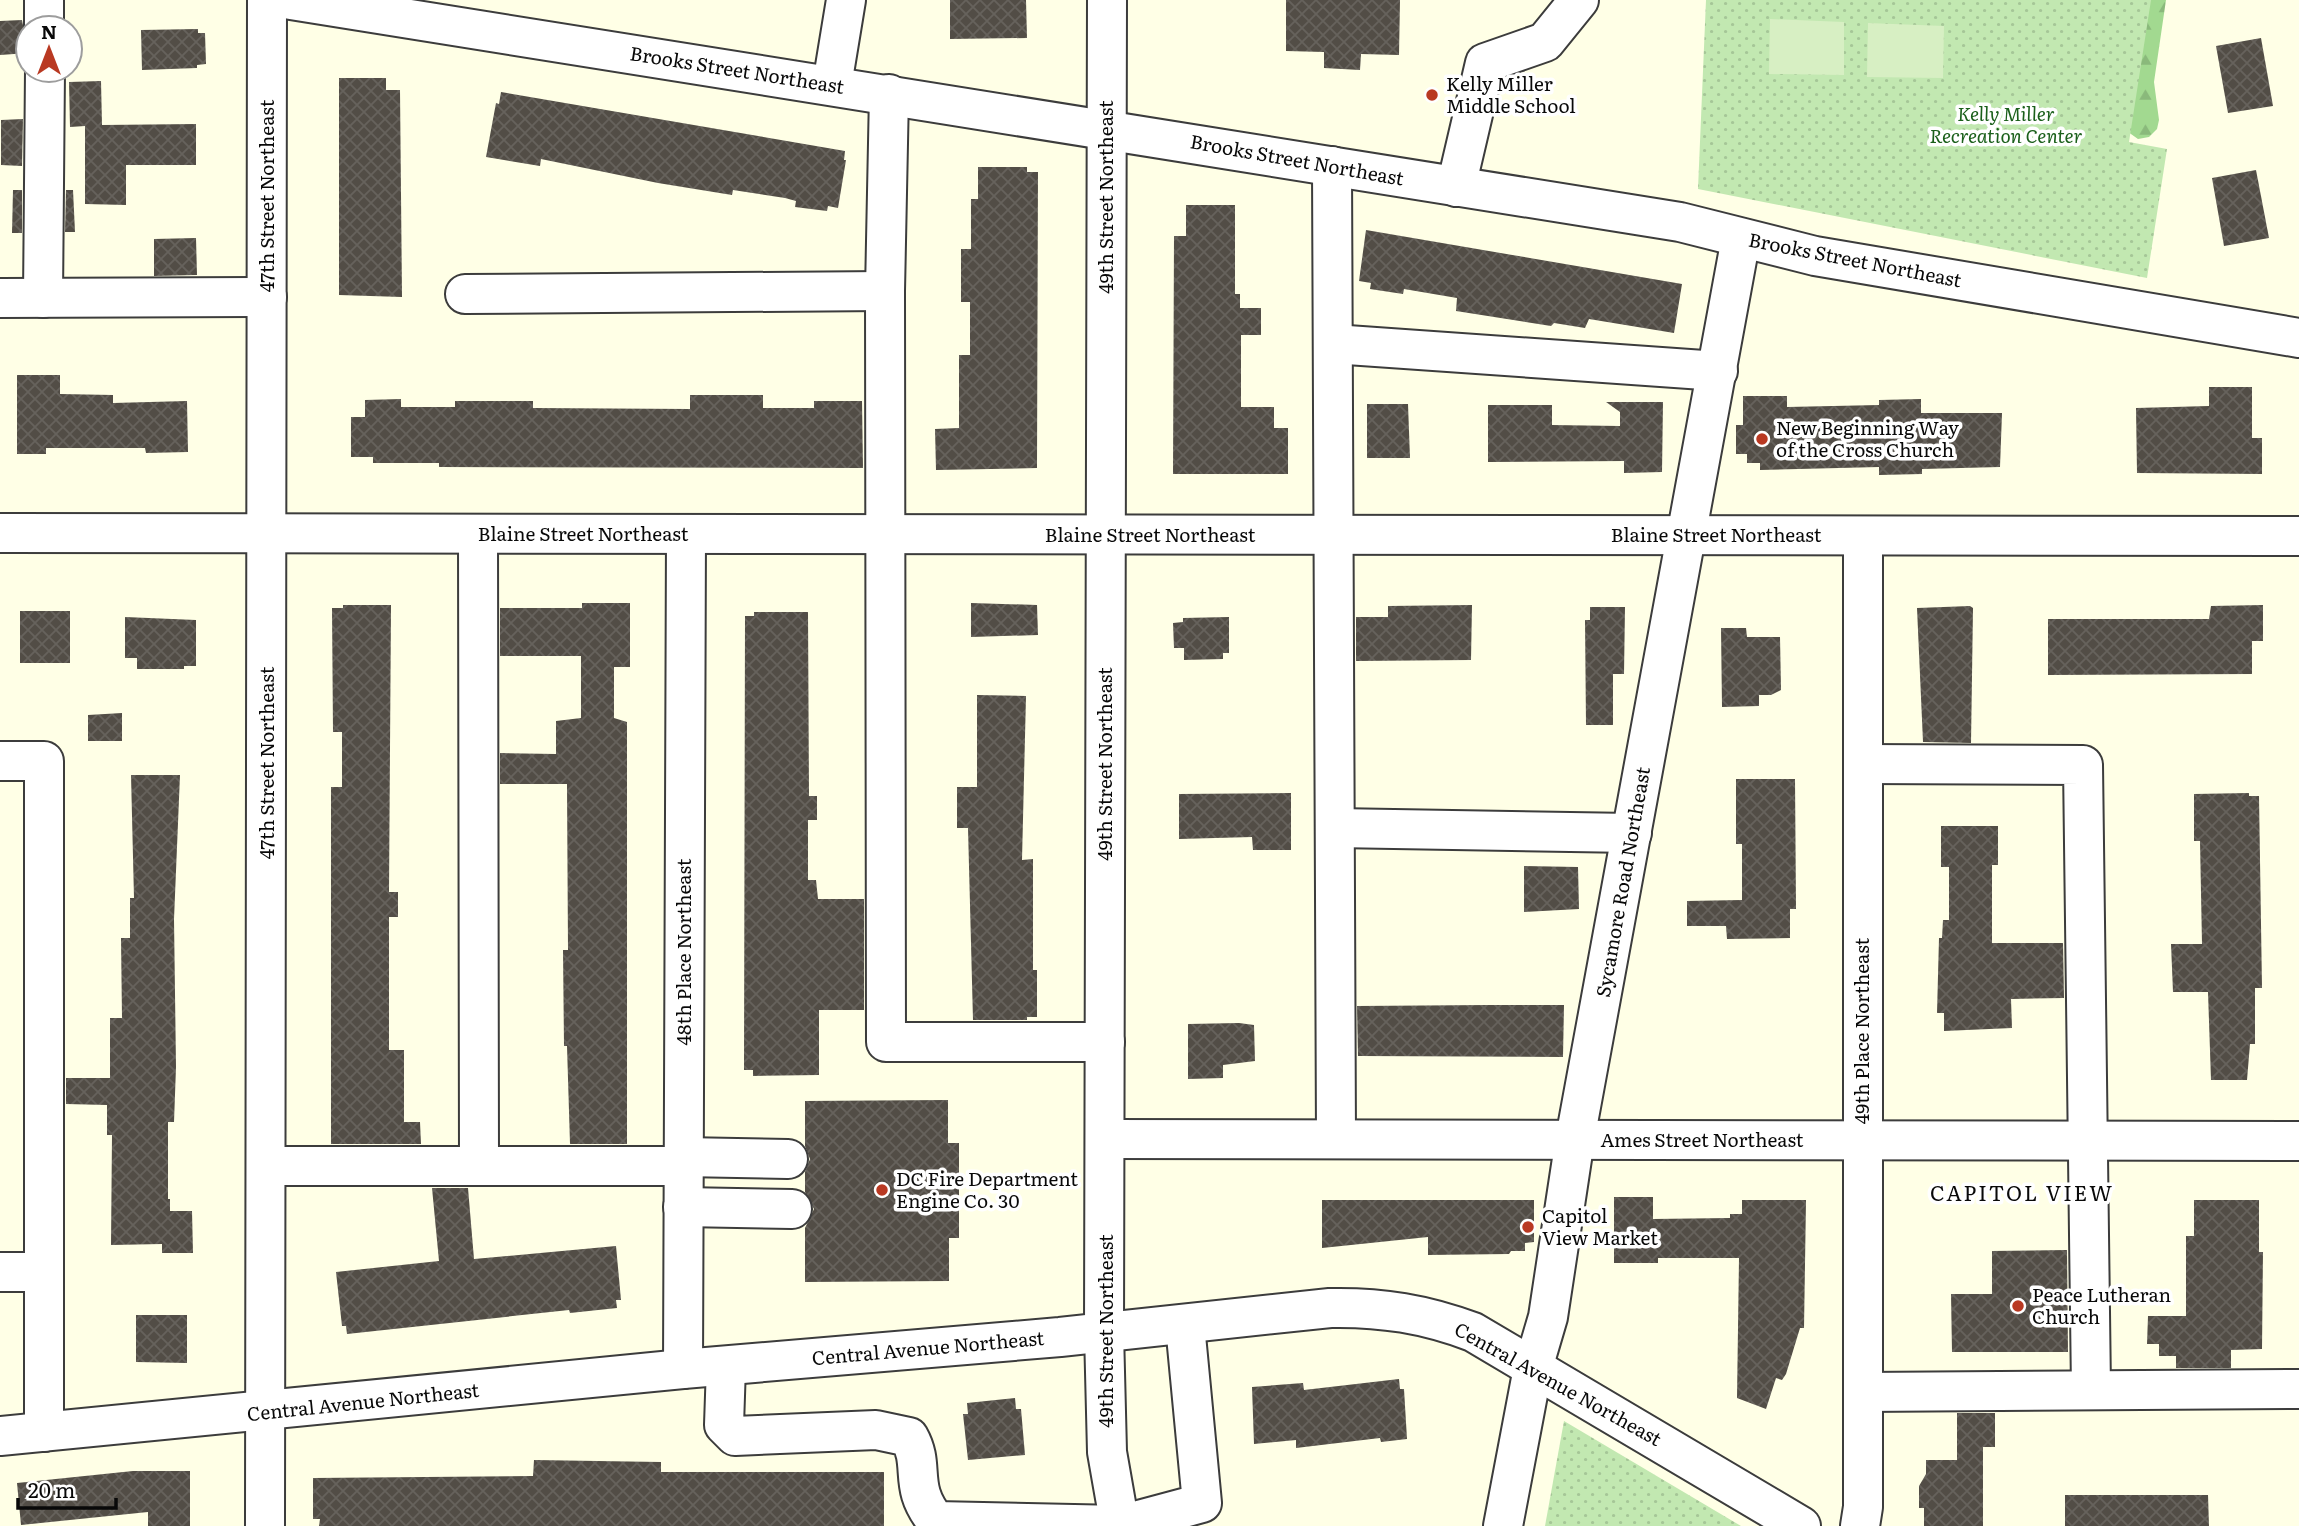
<svg xmlns="http://www.w3.org/2000/svg" width="2299" height="1526" font-family="Literata,serif">
<defs>
<pattern id="forest-firs" width="22" height="20" patternUnits="userSpaceOnUse" patternTransform="scale(1.75)"><rect width="22" height="20" fill="#a2d990"/><path d="M5 1l3.5 6h-7zM16 11l3.5 6h-7z" fill="#8ab97b"/></pattern>
<pattern id="park-dots" width="8" height="8" patternUnits="userSpaceOnUse" patternTransform="scale(1.75)"><rect width="8" height="8" fill="#c2e8b1"/><path d="M2 2h.1M6 6h.1" fill="none" stroke="#a5c697" stroke-width="1.8" stroke-linecap="round"/></pattern>
<pattern id="building-cross-hatch" width="8" height="8" patternUnits="userSpaceOnUse" patternTransform="scale(1.75)"><rect width="8" height="8" fill="#524d46"/><path d="M0 0l8 8M0 8l8-8" fill="none" stroke="#66625c"/></pattern>
</defs>
<rect width="100%" height="100%" fill="#ffffe6"/>
<path fill="url(#forest-firs)" d="M 2058,0 L 2166,0 L 2154,82 L 2159,120 L 2157,129 L 2149,137 L 2138,139 L 2107,117 Z"/>
<g fill="url(#park-dots)">
<path d="M 1706,0 L 2151,0 L 2129,142 L 2167,149 L 2147,278 L 1698,189 Z"/>
<path d="M 1564,1421 L 1741,1526 L 1545,1526 Z"/>
</g>
<g fill="#d7efc3">
<path d="M 1770,19 L 1844,22 L 1844,75 L 1769,74 Z"/>
<path d="M 1868,23 L 1944,26 L 1943,78 L 1867,77 Z"/>
</g>
<g fill="url(#building-cross-hatch)">
<path d="M 950,0 L 1026,0 L 1027,38 L 950,39 Z"/>
<path d="M 1286,0 L 1400,0 L 1399,55 L 1361,54 L 1360,70 L 1324,68 L 1324,52 L 1286,51 Z"/>
<path d="M 22,20 L 28,53 L 0,55 L 0,21 Z"/>
<path d="M 198,29 L 198,33 L 205,33 L 206,64 L 197,65 L 197,68 L 142,70 L 141,30 Z"/>
<path d="M 2261,38 L 2273,106 L 2228,113 L 2216,46 Z"/>
<path d="M 339,78 L 386,78 L 386,90 L 400,90 L 402,297 L 339,295 Z"/>
<path d="M 101,81 L 102,125 L 196,124 L 196,165 L 126,165 L 126,205 L 85,204 L 85,126 L 70,127 L 69,82 Z"/>
<path d="M 501,92 L 845,151 L 844,160 L 846,160 L 838,208 L 828,206 L 827,211 L 795,207 L 796,201 L 785,198 L 733,190 L 732,195 L 658,183 L 541,159 L 540,166 L 486,157 L 496,103 L 499,104 Z"/>
<path d="M 23,119 L 22,166 L 1,165 L 1,120 Z"/>
<path d="M 978,167 L 1027,167 L 1027,172 L 1038,172 L 1037,468 L 936,470 L 935,429 L 959,428 L 959,355 L 970,355 L 970,302 L 961,302 L 961,249 L 971,249 L 971,199 L 978,199 Z"/>
<path d="M 2256,170 L 2269,238 L 2224,246 L 2212,178 Z"/>
<path d="M 13,190 L 22,190 L 22,233 L 12,233 Z"/>
<path d="M 66,190 L 73,190 L 75,232 L 65,232 Z"/>
<path d="M 1186,205 L 1235,205 L 1235,294 L 1240,294 L 1240,308 L 1261,308 L 1261,335 L 1241,335 L 1241,407 L 1274,407 L 1274,428 L 1288,428 L 1288,474 L 1173,474 L 1174,236 L 1186,236 Z"/>
<path d="M 1366,230 L 1682,284 L 1674,333 L 1589,319 L 1585,328 L 1554,323 L 1551,326 L 1456,311 L 1457,298 L 1404,289 L 1403,294 L 1370,289 L 1371,283 L 1359,281 Z"/>
<path d="M 196,238 L 197,275 L 154,276 L 154,239 Z"/>
<path d="M 17,375 L 60,375 L 60,394 L 113,395 L 113,403 L 187,401 L 188,452 L 146,453 L 145,448 L 46,448 L 46,454 L 17,454 Z"/>
<path d="M 2209,387 L 2252,387 L 2252,438 L 2262,438 L 2262,474 L 2137,473 L 2136,408 L 2209,406 Z"/>
<path d="M 690,395 L 763,395 L 763,408 L 814,408 L 814,401 L 862,401 L 863,468 L 439,467 L 439,463 L 373,463 L 373,457 L 351,457 L 351,417 L 365,417 L 365,400 L 401,399 L 401,407 L 455,407 L 455,401 L 533,401 L 533,408 L 690,409 Z"/>
<path d="M 1743,396 L 1787,396 L 1787,407 L 1879,405 L 1879,400 L 1921,399 L 1921,413 L 2002,413 L 2000,467 L 1922,469 L 1922,474 L 1879,475 L 1879,467 L 1760,470 L 1760,463 L 1747,463 L 1747,454 L 1736,454 L 1736,425 L 1743,425 Z"/>
<path d="M 1606,402 L 1663,402 L 1662,472 L 1624,473 L 1624,461 L 1488,462 L 1488,405 L 1552,405 L 1552,425 L 1620,426 L 1620,412 Z"/>
<path d="M 1367,404 L 1408,404 L 1410,458 L 1367,458 Z"/>
<path d="M 582,603 L 630,603 L 630,667 L 614,667 L 614,718 L 627,722 L 627,1144 L 570,1144 L 567,1046 L 564,1046 L 563,950 L 568,950 L 567,784 L 500,784 L 500,753 L 556,754 L 556,721 L 581,718 L 581,656 L 500,656 L 500,608 L 582,608 Z"/>
<path d="M 971,603 L 1037,605 L 1038,635 L 971,637 Z"/>
<path d="M 343,605 L 391,605 L 389,892 L 398,892 L 398,917 L 389,917 L 389,1050 L 404,1050 L 404,1122 L 420,1122 L 421,1144 L 331,1144 L 331,787 L 342,787 L 342,732 L 333,732 L 332,608 L 343,608 Z"/>
<path d="M 1472,605 L 1471,660 L 1356,661 L 1356,617 L 1388,617 L 1388,606 Z"/>
<path d="M 2263,605 L 2263,641 L 2252,641 L 2252,674 L 2048,675 L 2048,619 L 2209,619 L 2211,606 Z"/>
<path d="M 1970,606 L 1973,608 L 1971,743 L 1923,742 L 1917,608 Z"/>
<path d="M 1590,607 L 1625,607 L 1624,674 L 1613,674 L 1613,725 L 1586,725 L 1585,620 L 1590,620 Z"/>
<rect x="20" y="611" width="50" height="52"/>
<path d="M 754,612 L 808,612 L 809,796 L 817,796 L 817,820 L 808,820 L 808,880 L 816,880 L 818,899 L 864,899 L 864,1010 L 819,1010 L 819,1075 L 753,1076 L 753,1070 L 744,1070 L 745,616 L 754,616 Z"/>
<path d="M 125,617 L 196,620 L 196,666 L 184,666 L 184,669 L 137,669 L 137,658 L 125,658 Z"/>
<path d="M 1229,617 L 1229,653 L 1223,653 L 1223,659 L 1184,660 L 1184,648 L 1174,648 L 1173,623 L 1183,622 L 1183,618 Z"/>
<path d="M 1721,628 L 1746,628 L 1747,637 L 1780,637 L 1781,690 L 1771,695 L 1759,695 L 1759,706 L 1722,707 Z"/>
<path d="M 977,695 L 1026,696 L 1022,860 L 1033,859 L 1033,970 L 1037,970 L 1037,1017 L 1027,1017 L 1027,1020 L 973,1020 L 968,828 L 957,828 L 957,787 L 977,787 Z"/>
<path d="M 122,713 L 122,741 L 88,741 L 88,715 Z"/>
<path d="M 131,775 L 180,775 L 174,919 L 176,1067 L 174,1122 L 168,1122 L 168,1199 L 170,1199 L 170,1211 L 192,1211 L 193,1253 L 162,1253 L 162,1244 L 111,1245 L 112,1135 L 107,1135 L 107,1105 L 66,1104 L 66,1078 L 110,1078 L 110,1018 L 122,1018 L 121,938 L 130,938 L 130,898 L 134,898 Z"/>
<path d="M 1736,779 L 1795,779 L 1796,909 L 1790,909 L 1790,938 L 1727,939 L 1726,926 L 1687,926 L 1687,901 L 1742,900 L 1742,844 L 1736,844 Z"/>
<path d="M 1291,793 L 1291,850 L 1253,850 L 1252,837 L 1179,839 L 1179,794 Z"/>
<path d="M 2249,793 L 2249,796 L 2259,796 L 2262,988 L 2255,988 L 2255,1044 L 2250,1044 L 2247,1080 L 2211,1080 L 2208,992 L 2173,992 L 2171,944 L 2202,944 L 2200,841 L 2194,841 L 2194,794 Z"/>
<path d="M 1941,826 L 1998,826 L 1998,865 L 1992,865 L 1992,943 L 2063,943 L 2064,998 L 2011,999 L 2012,1028 L 1944,1031 L 1944,1013 L 1937,1013 L 1939,938 L 1942,938 L 1943,920 L 1949,920 L 1949,867 L 1941,867 Z"/>
<path d="M 1524,866 L 1578,867 L 1579,909 L 1524,912 Z"/>
<path d="M 1488,1005 L 1564,1005 L 1563,1057 L 1358,1056 L 1357,1006 Z"/>
<path d="M 1239,1023 L 1254,1025 L 1255,1061 L 1223,1065 L 1223,1078 L 1188,1079 L 1188,1024 Z"/>
<path d="M 948,1100 L 948,1143 L 959,1143 L 959,1238 L 949,1238 L 949,1281 L 805,1282 L 805,1228 L 814,1209 L 805,1192 L 805,1172 L 810,1159 L 805,1146 L 805,1101 Z"/>
<path d="M 432,1188 L 468,1188 L 474,1259 L 616,1246 L 621,1300 L 616,1300 L 617,1308 L 570,1313 L 569,1310 L 347,1334 L 346,1326 L 342,1326 L 336,1272 L 439,1261 Z"/>
<path d="M 1614,1197 L 1653,1197 L 1653,1219 L 1730,1218 L 1730,1214 L 1742,1214 L 1742,1200 L 1806,1200 L 1804,1328 L 1800,1328 L 1786,1374 L 1782,1380 L 1776,1378 L 1766,1409 L 1737,1398 L 1739,1258 L 1658,1258 L 1658,1263 L 1614,1263 Z"/>
<path d="M 1322,1200 L 1534,1200 L 1534,1242 L 1525,1243 L 1525,1251 L 1511,1251 L 1509,1254 L 1428,1255 L 1428,1237 L 1322,1248 Z"/>
<path d="M 2194,1200 L 2259,1200 L 2259,1252 L 2263,1252 L 2262,1349 L 2231,1350 L 2231,1368 L 2176,1368 L 2176,1356 L 2159,1356 L 2159,1344 L 2147,1344 L 2148,1316 L 2186,1316 L 2186,1236 L 2194,1236 Z"/>
<path d="M 2067,1250 L 2068,1352 L 1952,1352 L 1951,1294 L 1992,1294 L 1992,1251 Z"/>
<path d="M 136,1315 L 187,1315 L 187,1363 L 136,1362 Z"/>
<path d="M 1399,1379 L 1400,1389 L 1404,1389 L 1407,1439 L 1381,1442 L 1380,1438 L 1296,1448 L 1296,1440 L 1254,1444 L 1252,1387 L 1303,1383 L 1304,1390 Z"/>
<path d="M 1015,1398 L 1016,1409 L 1021,1409 L 1025,1455 L 968,1460 L 963,1414 L 968,1414 L 967,1403 Z"/>
<path d="M 1957,1413 L 1995,1413 L 1995,1447 L 1983,1447 L 1983,1526 L 1924,1526 L 1924,1508 L 1919,1508 L 1919,1486 L 1926,1474 L 1926,1460 L 1957,1460 Z"/>
<path d="M 534,1460 L 661,1462 L 661,1472 L 884,1472 L 884,1526 L 319,1526 L 320,1519 L 313,1519 L 313,1478 L 533,1476 Z"/>
<path d="M 133,1471 L 190,1471 L 190,1526 L 148,1526 L 148,1512 L 21,1525 L 17,1483 Z"/>
<path d="M 2065,1495 L 2208,1495 L 2209,1526 L 2065,1526 Z"/>
</g>
<g fill="none" stroke-linecap="round" stroke-linejoin="round">
<defs>
<g id="minor">
<path d="M 44,0 L 44,28"/>
<path d="M 291,0 L 1680,222 L 1815,256 L 2299,338"/>
<path d="M 1107,0 L 1104,1332 L 1107,1452 L 1120,1526"/>
<path d="M 832,85 L 846,0"/>
<path d="M 889,94 L 885,291 L 886,1042 L 1105,1042"/>
<path d="M 1332,166 L 1336,1139"/>
<path d="M 1456,187 L 1485,63 L 1545,42 L 1579,0"/>
<path d="M 465,294 L 885,291"/>
<path d="M 0,298 L 267,297"/>
<path d="M 43,298 L 45,70"/>
<path d="M 1333,344 L 1718,371"/>
<path d="M 0,533 L 2299,536"/>
<path d="M 478,534 L 479,1165"/>
<path d="M 0,761 L 44,761 L 44,1432"/>
<path d="M 1863,764 L 2083,765 L 2091,1390"/>
<path d="M 1335,828 L 1632,833"/>
<path d="M 1105,1139 L 2299,1141"/>
<path d="M 683,1157 L 788,1159"/>
<path d="M 267,1166 L 683,1166"/>
<path d="M 683,1207 L 792,1209"/>
<path d="M 0,1272 L 34,1272 L 44,1283"/>
<path d="M 726,1366 L 724,1425 L 735,1436 L 876,1430 L 909,1437 C 926,1467 907,1486 936,1521 L 1120,1525 L 1202,1503 L 1185,1325"/>
<path d="M 683,1369 L 686,534"/>
<path d="M 1863,1392 L 2299,1389"/>
<path d="M 0,1436 L 683,1369 L 1060,1337 L 1330,1308 C 1382,1307 1425,1314 1473,1332 L 1801,1526"/>
<path d="M 265,1526 L 267,0"/>
<path d="M 1503,1526 L 1533,1368 L 1548,1317 L 1575,1139 L 1741,238"/>
<path d="M 1860,1526 L 1863,1507 L 1863,536"/>
</g>
</defs>
<use href="#minor" stroke="#3c3c3c" stroke-width="42"/>
<use href="#minor" stroke="#fff" stroke-width="38"/>
</g>
<g fill="#b93922" stroke="#fff" stroke-width="2.5">
<circle cx="1432" cy="95" r="7"/>
<circle cx="1762" cy="439" r="7"/>
<circle cx="882" cy="1190" r="7"/>
<circle cx="1528" cy="1227" r="7"/>
<circle cx="2018" cy="1306" r="7"/>
</g>
<g text-anchor="middle" stroke-width="7" stroke-linejoin="round" paint-order="stroke">
<g font-size="19" fill="#090909" stroke="#fff">
<text transform="translate(737 70) rotate(9)" y="7">Brooks Street Northeast</text>
<text transform="translate(1297 160) rotate(10)" y="7">Brooks Street Northeast</text>
<text transform="translate(267 196) rotate(-90)" y="7">47th Street Northeast</text>
<text transform="translate(1106 197) rotate(-90)" y="7">49th Street Northeast</text>
<text transform="translate(1855 260) rotate(11)" y="7">Brooks Street Northeast</text>
<text x="583" y="541">Blaine Street Northeast</text>
<text x="1150" y="542">Blaine Street Northeast</text>
<text x="1716" y="542">Blaine Street Northeast</text>
<text transform="translate(267 763) rotate(-90)" y="7">47th Street Northeast</text>
<text transform="translate(1105 764) rotate(-90)" y="7">49th Street Northeast</text>
<text transform="translate(1623 882) rotate(-80)" y="7">Sycamore Road Northeast</text>
<text transform="translate(684 952) rotate(-90)" y="7">48th Place Northeast</text>
<text transform="translate(1862 1031) rotate(-90)" y="7">49th Place Northeast</text>
<text x="1702" y="1147">Ames Street Northeast</text>
<text transform="translate(1106 1331) rotate(-90)" y="7">49th Street Northeast</text>
<text transform="translate(928 1348) rotate(-5)" y="7">Central Avenue Northeast</text>
<text transform="translate(1558 1384) rotate(29)" y="7">Central Avenue Northeast</text>
<text transform="translate(363 1402) rotate(-6)" y="7">Central Avenue Northeast</text>
</g>
<g font-size="19" fill="#090909" stroke="#fff" text-anchor="start">
<text x="1446" y="91">Kelly Miller<tspan x="1446" dy="22">Middle School</tspan></text>
<text x="1776" y="435">New Beginning Way<tspan x="1776" dy="22">of the Cross Church</tspan></text>
<text x="896" y="1186">DC Fire Department<tspan x="896" dy="22">Engine Co. 30</tspan></text>
<text x="1542" y="1223">Capitol<tspan x="1542" dy="22">View Market</tspan></text>
<text x="2032" y="1302">Peace Lutheran<tspan x="2032" dy="22">Church</tspan></text>
</g>
<g font-size="19" font-style="italic" fill="#1b601b" stroke="#fff">
<text x="2006" y="121">Kelly Miller<tspan x="2006" dy="22">Recreation Center</tspan></text>
</g>
<g font-size="21" letter-spacing="2" fill="#090909" stroke="#fff">
<text x="2022" y="1201">CAPITOL VIEW</text>
</g>
</g>
<g transform="translate(49 49)"><circle r="33" fill="#ffffff" stroke="#9d9d9d" stroke-width="2"/>
<path d="M0-5L12 26L0 18L-12 26Z" fill="#b93922"/>
<text y="-10" font-size="19" font-weight="bold" text-anchor="middle" fill="#090909">N</text>
</g>
<path d="M18 1498v10h98v-10" fill="none" stroke="#090909" stroke-width="3.5"/>
<text x="28" y="1498" font-size="21" fill="#090909" stroke="#ffffff" stroke-width="5" paint-order="stroke">20 m</text>
</svg>
